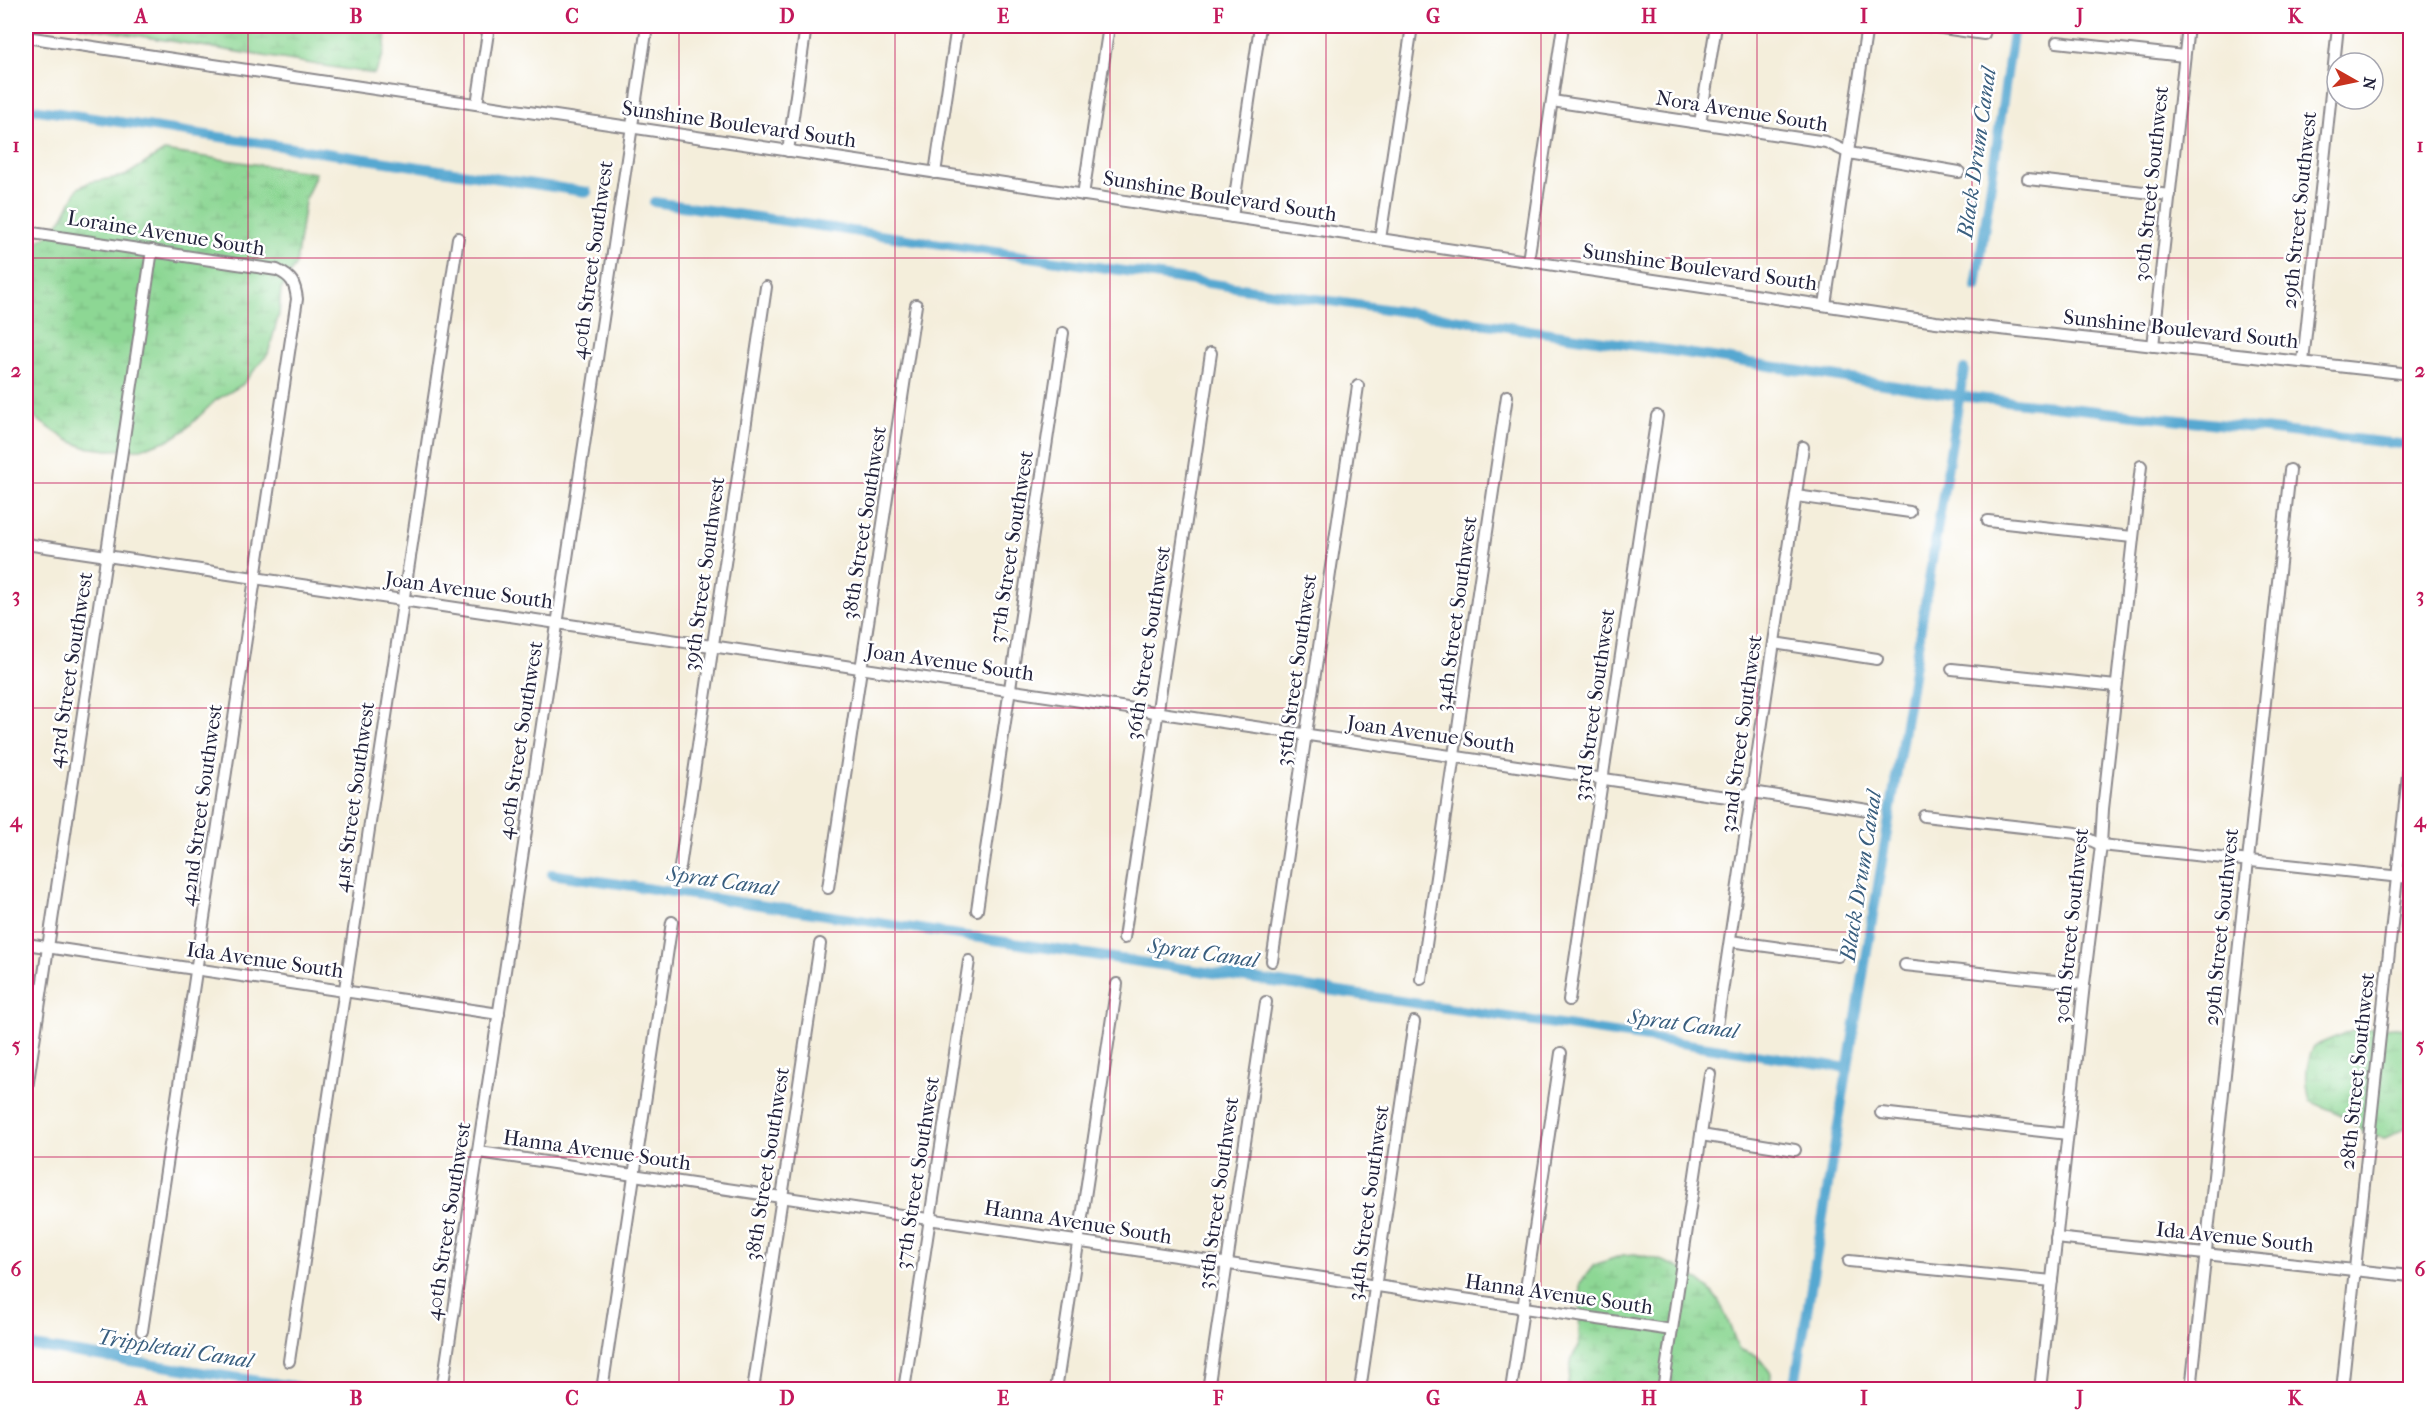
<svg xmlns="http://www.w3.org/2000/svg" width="2436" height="1415" font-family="'IM FELL French Canon',serif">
<defs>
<pattern id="wetland-marsh" width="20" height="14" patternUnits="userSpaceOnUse" patternTransform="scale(1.5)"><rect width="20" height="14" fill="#8dd794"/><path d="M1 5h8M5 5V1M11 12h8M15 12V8" fill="none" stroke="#79b880"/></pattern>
</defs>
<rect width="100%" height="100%" fill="#fff"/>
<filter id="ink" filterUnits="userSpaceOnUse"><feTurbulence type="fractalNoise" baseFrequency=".0167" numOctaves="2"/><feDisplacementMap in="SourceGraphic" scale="12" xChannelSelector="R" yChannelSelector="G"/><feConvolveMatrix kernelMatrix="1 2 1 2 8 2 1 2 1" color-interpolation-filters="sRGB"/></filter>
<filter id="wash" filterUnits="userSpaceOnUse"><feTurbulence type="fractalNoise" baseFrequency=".008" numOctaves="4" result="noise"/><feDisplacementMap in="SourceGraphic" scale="24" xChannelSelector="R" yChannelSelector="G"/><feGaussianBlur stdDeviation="1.35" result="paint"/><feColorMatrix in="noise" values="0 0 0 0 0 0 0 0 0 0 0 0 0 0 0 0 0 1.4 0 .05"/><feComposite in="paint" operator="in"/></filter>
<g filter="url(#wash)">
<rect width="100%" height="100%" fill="#f4eedb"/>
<g fill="url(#wetland-marsh)" stroke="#587c68" stroke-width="1.5">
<path d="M 78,26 L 385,26 C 387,45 384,58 374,74 Z"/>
<path d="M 164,151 L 316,173 L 305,201 L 296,264 L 281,290 L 279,314 L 268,354 L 242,385 L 216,400 L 185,430 L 171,439 L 141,449 L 109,450 L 84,447 L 66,439 L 26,412 L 26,249 L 51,233 L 63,217 L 78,188 L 90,182 L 125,176 Z"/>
<path d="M 2396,1027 L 2410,1029 L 2410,1126 L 2385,1138 L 2368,1135 L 2344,1116 L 2310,1101 C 2305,1080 2305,1065 2314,1046 L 2352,1030 Z"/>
<path d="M 1635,1254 C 1669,1260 1707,1276 1723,1309 C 1729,1322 1733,1336 1739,1349 L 1757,1356 L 1771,1373 L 1770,1389 L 1567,1390 L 1572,1357 L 1579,1346 L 1580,1283 L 1594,1265 L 1623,1255 Z"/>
</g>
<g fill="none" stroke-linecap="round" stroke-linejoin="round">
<g stroke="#56a8d1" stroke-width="10">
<path d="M 26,108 L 587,192"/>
<path d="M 654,202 L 1706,356 L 1959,396 L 2410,445"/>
<path d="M 1976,287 L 2014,26"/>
<path d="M 552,874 L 1848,1068"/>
<path d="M 26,1345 L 318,1390"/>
<path d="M 1794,1390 L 1964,369"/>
</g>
</g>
</g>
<g filter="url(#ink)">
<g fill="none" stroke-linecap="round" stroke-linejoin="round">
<defs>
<g id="minor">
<path d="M 1929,26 L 1984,34"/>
<path d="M 26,37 L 1936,322 L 2410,374"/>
<path d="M 2057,42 L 2184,56"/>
<path d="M 1552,101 L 1826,142 L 1849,153 L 1959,172"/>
<path d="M 477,104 L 489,26"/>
<path d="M 1700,123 L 1716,26"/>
<path d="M 788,151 L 806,26"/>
<path d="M 935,173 L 957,26"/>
<path d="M 2028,179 L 2170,195"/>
<path d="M 1083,195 L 1109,26"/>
<path d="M 1232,217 L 1260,26"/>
<path d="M 26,232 L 277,270 C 292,277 295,283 297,299 L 142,1331"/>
<path d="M 1380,239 L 1412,26"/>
<path d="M 1528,261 L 1563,26"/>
<path d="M 1825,305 L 1867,26"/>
<path d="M 2153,346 L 2188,26"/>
<path d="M 2303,362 L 2338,26"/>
<path d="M 1796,496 L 1910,512"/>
<path d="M 1988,521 L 2132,537"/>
<path d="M 26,544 L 1712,795 L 1737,798 L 1752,792 L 1868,810"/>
<path d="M 1774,643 L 1877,659"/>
<path d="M 1952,669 L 2116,686"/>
<path d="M 1924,816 L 2076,833 L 2101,845 L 2410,878"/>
<path d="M 680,867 L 766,287"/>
<path d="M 828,888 L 916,305"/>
<path d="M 977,910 L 1063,333"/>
<path d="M 1124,938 L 1211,353"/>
<path d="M 1730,941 L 1838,956"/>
<path d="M 26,944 L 499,1014"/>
<path d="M 1272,961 L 1358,386"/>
<path d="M 1905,965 L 2084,984"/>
<path d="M 1421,979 L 1507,396"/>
<path d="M 1569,1000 L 1657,416"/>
<path d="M 1717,1026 L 1803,447"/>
<path d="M 26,1095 L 152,250"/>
<path d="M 1881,1113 L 2068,1134"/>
<path d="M 1701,1135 L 1795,1150"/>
<path d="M 479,1152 L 1672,1330"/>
<path d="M 2056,1238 L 2410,1276"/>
<path d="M 1849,1261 L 2052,1281"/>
<path d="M 289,1361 L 458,238"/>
<path d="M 1663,1386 L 1683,1390"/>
<path d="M 442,1390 L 647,26"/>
<path d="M 602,1390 L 672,922"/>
<path d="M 753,1390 L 820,944"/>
<path d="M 904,1390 L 969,961"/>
<path d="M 1056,1390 L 1117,984"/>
<path d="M 1208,1390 L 1266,1002"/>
<path d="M 1360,1390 L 1414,1022"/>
<path d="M 1511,1390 L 1561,1053"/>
<path d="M 1663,1390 L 1710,1074"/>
<path d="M 2040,1390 L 2084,984 L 2101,845 L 2103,809 L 2141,466"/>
<path d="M 2191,1390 L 2290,470"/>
<path d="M 2342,1390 L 2410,756"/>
</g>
</defs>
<use href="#minor" stroke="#8b888b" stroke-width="14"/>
<use href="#minor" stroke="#fff" stroke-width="10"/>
</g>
</g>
<path fill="none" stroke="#c2185b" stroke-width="1.5" stroke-opacity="0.55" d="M 248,26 L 248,1390M 464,26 L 464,1390M 679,26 L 679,1390M 895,26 L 895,1390M 1110,26 L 1110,1390M 1326,26 L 1326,1390M 1541,26 L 1541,1390M 1757,26 L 1757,1390M 1972,26 L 1972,1390M 2188,26 L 2188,1390M 26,258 L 2410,258M 26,483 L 2410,483M 26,708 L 2410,708M 26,932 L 2410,932M 26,1157 L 2410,1157"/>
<g text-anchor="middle" stroke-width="5" stroke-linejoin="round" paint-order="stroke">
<g font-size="21" fill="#22223b" stroke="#fff">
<text transform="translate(1742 111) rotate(9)" y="7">Nora Avenue South</text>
<text transform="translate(739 124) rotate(8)" y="7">Sunshine Boulevard South</text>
<text transform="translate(2151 184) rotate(-84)" y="7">30th Street Southwest</text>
<text transform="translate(1220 196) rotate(9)" y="7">Sunshine Boulevard South</text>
<text transform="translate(2299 210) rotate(-84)" y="7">29th Street Southwest</text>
<text transform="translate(166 233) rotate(9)" y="7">Loraine Avenue South</text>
<text transform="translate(592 260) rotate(-82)" y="7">40th Street Southwest</text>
<text transform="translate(1700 267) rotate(8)" y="7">Sunshine Boulevard South</text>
<text transform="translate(2181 329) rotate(6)" y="7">Sunshine Boulevard South</text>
<text transform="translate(864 523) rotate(-81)" y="7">38th Street Southwest</text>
<text transform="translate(1011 547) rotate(-81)" y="7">37th Street Southwest</text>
<text transform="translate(704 574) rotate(-82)" y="7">39th Street Southwest</text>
<text transform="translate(469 590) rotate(8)" y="7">Joan Avenue South</text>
<text transform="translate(1456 614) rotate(-82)" y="7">34th Street Southwest</text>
<text transform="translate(1148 643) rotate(-81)" y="7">36th Street Southwest</text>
<text transform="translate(950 662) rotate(8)" y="7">Joan Avenue South</text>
<text transform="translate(70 670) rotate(-81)" y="7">43rd Street Southwest</text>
<text transform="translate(1296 670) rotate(-82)" y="7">35th Street Southwest</text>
<text transform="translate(1594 705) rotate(-82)" y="7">33rd Street Southwest</text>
<text transform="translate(1431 734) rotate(8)" y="7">Joan Avenue South</text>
<text transform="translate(1741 734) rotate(-82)" y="7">32nd Street Southwest</text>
<text transform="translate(520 740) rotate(-81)" y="7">40th Street Southwest</text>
<text transform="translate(354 797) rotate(-82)" y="7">41st Street Southwest</text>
<text transform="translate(201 805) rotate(-82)" y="7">42nd Street Southwest</text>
<text transform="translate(2071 926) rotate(-84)" y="7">30th Street Southwest</text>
<text transform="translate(2221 927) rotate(-84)" y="7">29th Street Southwest</text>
<text transform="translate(265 960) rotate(8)" y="7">Ida Avenue South</text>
<text transform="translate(2357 1071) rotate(-84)" y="7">28th Street Southwest</text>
<text transform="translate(597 1150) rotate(8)" y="7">Hanna Avenue South</text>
<text transform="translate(767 1164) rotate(-81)" y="7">38th Street Southwest</text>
<text transform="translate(917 1173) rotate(-81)" y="7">37th Street Southwest</text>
<text transform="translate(1218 1193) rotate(-82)" y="7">35th Street Southwest</text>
<text transform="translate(1368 1203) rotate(-82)" y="7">34th Street Southwest</text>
<text transform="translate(448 1221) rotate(-81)" y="7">40th Street Southwest</text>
<text transform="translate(1078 1222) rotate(9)" y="7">Hanna Avenue South</text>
<text transform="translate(2235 1237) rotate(6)" y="7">Ida Avenue South</text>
<text transform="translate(1559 1294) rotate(8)" y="7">Hanna Avenue South</text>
</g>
<g font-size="22" font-style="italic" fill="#395e7e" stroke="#fff">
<text transform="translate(1976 153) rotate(-82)" y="8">Black Drum Canal</text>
<text transform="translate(1860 876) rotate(-81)" y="8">Black Drum Canal</text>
<text transform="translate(722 880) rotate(8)" y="8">Sprat Canal</text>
<text transform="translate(1203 952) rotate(8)" y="8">Sprat Canal</text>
<text transform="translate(1683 1023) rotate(8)" y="8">Sprat Canal</text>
<text transform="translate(175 1348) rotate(9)" y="8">Trippletail Canal</text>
</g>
</g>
<rect width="2436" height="1415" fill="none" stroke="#fff" stroke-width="66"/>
<g transform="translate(2355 81) rotate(99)"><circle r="28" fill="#ffffff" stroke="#a7a7b1" stroke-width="1.5"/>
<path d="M0-4.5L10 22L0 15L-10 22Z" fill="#c8321e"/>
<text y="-9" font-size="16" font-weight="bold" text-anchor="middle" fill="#22223b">N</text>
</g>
<rect x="33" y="33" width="2370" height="1349" fill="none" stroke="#c2185b" stroke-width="2"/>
<g font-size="20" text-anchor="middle" font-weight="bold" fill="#c2185b">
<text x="141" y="23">A</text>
<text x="356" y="23">B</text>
<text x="572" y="23">C</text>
<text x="787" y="23">D</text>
<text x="1003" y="23">E</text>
<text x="1218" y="23">F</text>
<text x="1433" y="23">G</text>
<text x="1649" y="23">H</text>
<text x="1864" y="23">I</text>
<text x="2080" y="23">J</text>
<text x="2295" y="23">K</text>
<text x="16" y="152">1</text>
<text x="2420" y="152">1</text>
<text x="16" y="377">2</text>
<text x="2420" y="377">2</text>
<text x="16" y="602">3</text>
<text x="2420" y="602">3</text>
<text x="16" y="827">4</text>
<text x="2420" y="827">4</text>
<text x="16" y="1052">5</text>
<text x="2420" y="1052">5</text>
<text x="16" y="1276">6</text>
<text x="2420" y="1276">6</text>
<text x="141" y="1405">A</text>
<text x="356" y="1405">B</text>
<text x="572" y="1405">C</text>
<text x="787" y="1405">D</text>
<text x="1003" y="1405">E</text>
<text x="1218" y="1405">F</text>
<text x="1433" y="1405">G</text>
<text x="1649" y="1405">H</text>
<text x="1864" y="1405">I</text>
<text x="2080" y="1405">J</text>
<text x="2295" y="1405">K</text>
</g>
</svg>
